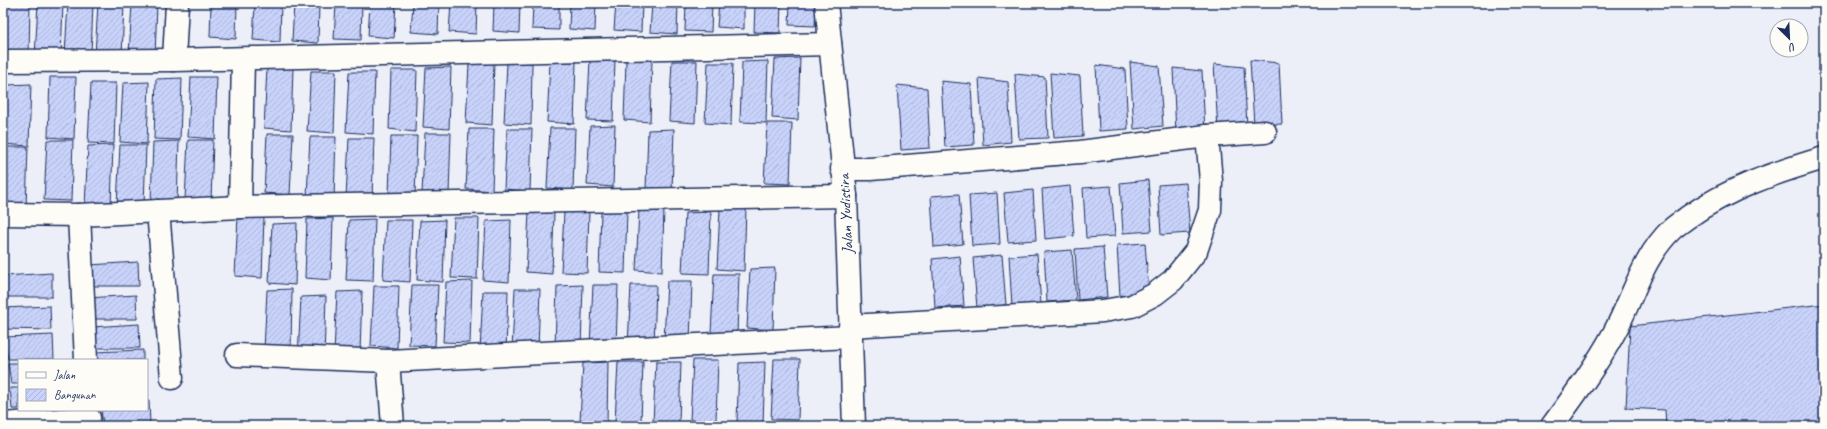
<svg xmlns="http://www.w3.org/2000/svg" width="1827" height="429" font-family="Caveat,sans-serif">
<defs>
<pattern id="building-hatch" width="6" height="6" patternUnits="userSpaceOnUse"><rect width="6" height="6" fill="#c9d2fa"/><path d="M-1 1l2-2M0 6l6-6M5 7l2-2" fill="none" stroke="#acb5d9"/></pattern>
</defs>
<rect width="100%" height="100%" fill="#edeff8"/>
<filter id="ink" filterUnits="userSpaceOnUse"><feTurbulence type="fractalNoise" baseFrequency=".025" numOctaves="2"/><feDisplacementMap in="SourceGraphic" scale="8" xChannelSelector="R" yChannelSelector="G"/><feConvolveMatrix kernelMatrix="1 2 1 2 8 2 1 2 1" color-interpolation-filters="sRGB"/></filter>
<g filter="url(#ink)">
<g fill="url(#building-hatch)" stroke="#1b2f5e">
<path d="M 5,3 L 30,3 L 29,56 L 3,55 Z"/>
<path d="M 38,3 L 63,3 L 61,58 L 35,56 Z"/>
<path d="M 68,3 L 93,3 L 91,55 L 65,54 Z"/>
<path d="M 98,3 L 124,3 L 122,56 L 95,55 Z"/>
<path d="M 132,3 L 157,3 L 155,57 L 129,55 Z"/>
<path d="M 211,3 L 237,3 L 236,39 L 210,37 Z"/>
<path d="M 255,3 L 281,3 L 280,42 L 253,40 Z"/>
<path d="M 294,3 L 319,3 L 318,43 L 292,41 Z"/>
<path d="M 336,3 L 362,3 L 361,40 L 334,39 Z"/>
<path d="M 370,3 L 396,3 L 394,38 L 368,36 Z"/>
<path d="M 413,3 L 439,3 L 438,34 L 411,32 Z"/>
<path d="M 451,3 L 477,3 L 476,34 L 449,32 Z"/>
<path d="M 494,3 L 520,3 L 519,33 L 493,31 Z"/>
<path d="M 533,3 L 559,3 L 559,30 L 532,29 Z"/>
<path d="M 570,3 L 596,3 L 595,31 L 569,29 Z"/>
<path d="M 616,3 L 642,3 L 641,32 L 614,30 Z"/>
<path d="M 652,3 L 678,3 L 677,34 L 650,32 Z"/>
<path d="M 686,3 L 712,3 L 711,32 L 685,31 Z"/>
<path d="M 719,3 L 744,3 L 744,29 L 717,27 Z"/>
<path d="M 755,3 L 781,3 L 780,33 L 754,32 Z"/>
<path d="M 790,3 L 816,3 L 815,26 L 789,25 Z"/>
<path d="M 800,58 L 798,120 L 772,118 L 775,59 Z"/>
<path d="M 590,60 L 615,60 L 613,121 L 587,120 Z"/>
<path d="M 626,60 L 652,60 L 650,122 L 624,120 Z"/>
<path d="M 1250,60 L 1279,63 L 1282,124 L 1254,125 Z"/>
<path d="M 672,61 L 697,61 L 695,123 L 669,121 Z"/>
<path d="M 768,61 L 766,123 L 740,122 L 742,62 Z"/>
<path d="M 550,62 L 576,62 L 574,124 L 547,122 Z"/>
<path d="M 1130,62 L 1159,66 L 1163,126 L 1134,129 Z"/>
<path d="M 494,63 L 492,125 L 466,123 L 469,64 Z"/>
<path d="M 507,63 L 532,63 L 531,125 L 504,123 Z"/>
<path d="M 708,63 L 733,63 L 731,125 L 705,123 Z"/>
<path d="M 1214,64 L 1244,67 L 1247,127 L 1218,130 Z"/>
<path d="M 1096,65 L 1125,69 L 1128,129 L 1099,131 Z"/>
<path d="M 451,67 L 449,129 L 423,127 L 426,68 Z"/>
<path d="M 267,68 L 293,68 L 291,130 L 264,128 Z"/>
<path d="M 1173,68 L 1202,71 L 1205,131 L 1176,134 Z"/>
<path d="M 391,70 L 417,70 L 415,132 L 389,129 Z"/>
<path d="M 311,71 L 336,71 L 334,133 L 307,131 Z"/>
<path d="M 349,72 L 375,72 L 373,134 L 346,132 Z"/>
<path d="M 1050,73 L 1080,76 L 1083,136 L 1054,138 Z"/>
<path d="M 1015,74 L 1045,77 L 1048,138 L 1019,139 Z"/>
<path d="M 50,77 L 76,77 L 74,139 L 48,137 Z"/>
<path d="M 191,77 L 217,77 L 215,139 L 188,137 Z"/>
<path d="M 182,78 L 180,140 L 154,139 L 156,79 Z"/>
<path d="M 979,78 L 1008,82 L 1011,142 L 983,145 Z"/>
<path d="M 941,81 L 971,84 L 974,145 L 945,147 Z"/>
<path d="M 149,82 L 147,144 L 120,142 L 123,83 Z"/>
<path d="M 91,83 L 116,83 L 114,144 L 88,143 Z"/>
<path d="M 31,84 L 29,146 L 3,144 L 6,85 Z"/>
<path d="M 897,85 L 927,88 L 930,148 L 901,150 Z"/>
<path d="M 767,123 L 792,123 L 790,184 L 764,183 Z"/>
<path d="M 615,125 L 613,187 L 587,185 L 590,126 Z"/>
<path d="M 550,128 L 575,128 L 573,190 L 547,188 Z"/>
<path d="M 469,129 L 494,129 L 492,191 L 466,189 Z"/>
<path d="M 507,129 L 532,129 L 530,191 L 504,189 Z"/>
<path d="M 674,129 L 672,191 L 646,189 L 648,130 Z"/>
<path d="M 425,133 L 451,133 L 449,194 L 422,193 Z"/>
<path d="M 267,134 L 293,134 L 290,195 L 264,193 Z"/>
<path d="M 391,136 L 417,136 L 415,197 L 389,195 Z"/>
<path d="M 310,137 L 336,137 L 334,198 L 307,196 Z"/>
<path d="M 349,138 L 374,138 L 372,199 L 346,198 Z"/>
<path d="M 47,140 L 73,140 L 71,201 L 44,200 Z"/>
<path d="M 188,140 L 213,140 L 211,202 L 185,200 Z"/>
<path d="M 179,141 L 177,203 L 151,202 L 153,142 Z"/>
<path d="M 113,145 L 111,207 L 85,206 L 88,146 Z"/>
<path d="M 120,145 L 146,145 L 144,206 L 117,205 Z"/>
<path d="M 3,147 L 28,147 L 26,209 L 3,207 Z"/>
<path d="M 1148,180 L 1152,231 L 1123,233 L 1120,183 Z"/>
<path d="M 1186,183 L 1190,233 L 1161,235 L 1158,185 Z"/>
<path d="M 1070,186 L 1074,236 L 1045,239 L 1042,189 Z"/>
<path d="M 1111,186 L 1115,236 L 1086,238 L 1083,188 Z"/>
<path d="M 1033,190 L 1036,240 L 1008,242 L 1004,193 Z"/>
<path d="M 997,193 L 1000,244 L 972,246 L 969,195 Z"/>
<path d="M 959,194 L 963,244 L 934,247 L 931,196 Z"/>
<path d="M 720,209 L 746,209 L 744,271 L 717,269 Z"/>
<path d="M 639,210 L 664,210 L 662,272 L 636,270 Z"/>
<path d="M 589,211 L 587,273 L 561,272 L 564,212 Z"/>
<path d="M 627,211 L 625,273 L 599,272 L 601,212 Z"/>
<path d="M 529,212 L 554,212 L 552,274 L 526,272 Z"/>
<path d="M 711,212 L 709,274 L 682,273 L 685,213 Z"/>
<path d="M 238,216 L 264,216 L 262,278 L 235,276 Z"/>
<path d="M 333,218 L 331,280 L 305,278 L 307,219 Z"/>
<path d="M 454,218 L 479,218 L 477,279 L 451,278 Z"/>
<path d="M 375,219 L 373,281 L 346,280 L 349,220 Z"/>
<path d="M 386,220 L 412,220 L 410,282 L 383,280 Z"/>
<path d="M 445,220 L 443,282 L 417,280 L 420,221 Z"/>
<path d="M 511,220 L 509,282 L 483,280 L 486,221 Z"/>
<path d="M 297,223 L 295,285 L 269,283 L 272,224 Z"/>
<path d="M 1145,243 L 1149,293 L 1120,296 L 1117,245 Z"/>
<path d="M 1103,247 L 1107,297 L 1078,300 L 1075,249 Z"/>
<path d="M 1072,250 L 1076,300 L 1047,302 L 1044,252 Z"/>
<path d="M 1037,254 L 1041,304 L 1012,307 L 1009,256 Z"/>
<path d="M 1002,255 L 1006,305 L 977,308 L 973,258 Z"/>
<path d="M 960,256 L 964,306 L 935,308 L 932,259 Z"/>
<path d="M 138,262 L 139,286 L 92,286 L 89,265 Z"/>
<path d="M 775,268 L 773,330 L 747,328 L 750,269 Z"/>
<path d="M 52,273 L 52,297 L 6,297 L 3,276 Z"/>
<path d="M 714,274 L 739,274 L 737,335 L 711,333 Z"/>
<path d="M 472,281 L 470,343 L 443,342 L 446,282 Z"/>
<path d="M 667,281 L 692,281 L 690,343 L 664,341 Z"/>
<path d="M 412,285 L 438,285 L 435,346 L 409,345 Z"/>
<path d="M 583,285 L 581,347 L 555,346 L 557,286 Z"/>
<path d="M 593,285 L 618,285 L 616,347 L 590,345 Z"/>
<path d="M 631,285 L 656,285 L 654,347 L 628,345 Z"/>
<path d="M 374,286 L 399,286 L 397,348 L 371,346 Z"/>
<path d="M 292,289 L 291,351 L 264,349 L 267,290 Z"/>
<path d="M 515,289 L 540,289 L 538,350 L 512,349 Z"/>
<path d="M 362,291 L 360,353 L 334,352 L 337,292 Z"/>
<path d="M 483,291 L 508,291 L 506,353 L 480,351 Z"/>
<path d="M 136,295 L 137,319 L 91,319 L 87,298 Z"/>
<path d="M 326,296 L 324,358 L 298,357 L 301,297 Z"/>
<path d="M 1824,304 L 1824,426 L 1666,426 L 1665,410 L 1626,408 L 1630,326 Z"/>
<path d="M 50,306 L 51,330 L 4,329 L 3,308 Z"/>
<path d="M 139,324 L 140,348 L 93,348 L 91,327 Z"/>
<path d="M 53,335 L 54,359 L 8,359 L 4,337 Z"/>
<path d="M 143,350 L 143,360 L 95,360 L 94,352 Z"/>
<path d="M 774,359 L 800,359 L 798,420 L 771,419 Z"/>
<path d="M 693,360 L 718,360 L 716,421 L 690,420 Z"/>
<path d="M 608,362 L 607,424 L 580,422 L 583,363 Z"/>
<path d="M 618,362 L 643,362 L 641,423 L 615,422 Z"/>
<path d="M 656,362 L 681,362 L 679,423 L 653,422 Z"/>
<path d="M 765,362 L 763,424 L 737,422 L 739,363 Z"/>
<path d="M 8,363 L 19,363 L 19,384 L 11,384 Z"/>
<path d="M 10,388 L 19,388 L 19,409 L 12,409 Z"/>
<path d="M 147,400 L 149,400 L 150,424 L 103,424 L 101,410 L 147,410 Z"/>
</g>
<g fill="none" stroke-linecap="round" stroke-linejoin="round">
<defs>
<g id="street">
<path d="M 177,3 L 174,60 L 830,44"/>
<path d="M 826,3 L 846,196 L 854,426"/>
<path d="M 3,61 L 174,60"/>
<path d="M 1207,136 L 1265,132"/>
<path d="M 842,169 L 870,169 L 1080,152 L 1207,136 L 1211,181 L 1210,210 L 1196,251 L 1173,280 L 1155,294 L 1132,306 L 1103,311 L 850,326"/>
<path d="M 240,207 L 243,59"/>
<path d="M 158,211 L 172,378"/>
<path d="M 3,214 L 79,215 L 240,207 L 846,196"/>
<path d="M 79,215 L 86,360"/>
<path d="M 237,355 L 388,361"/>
<path d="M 3,424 L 89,418"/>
<path d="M 393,426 L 388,361 L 850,337"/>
<path d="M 1552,426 C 1574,396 1596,366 1614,333 C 1633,298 1642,258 1671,230 C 1676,225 1683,221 1688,217 C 1729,188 1777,172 1824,158"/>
</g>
</defs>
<use href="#street" stroke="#1b2f5e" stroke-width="25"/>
<use href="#street" stroke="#fdfcf7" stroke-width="22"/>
</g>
</g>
<g text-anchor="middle" stroke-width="4" stroke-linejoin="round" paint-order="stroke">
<g font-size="16" fill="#1b2f5e" stroke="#fdfcf7">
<text transform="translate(845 214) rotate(-93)" y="6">Jalan Yudistira</text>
</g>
</g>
<rect width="1827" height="429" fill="none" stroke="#fdfcf7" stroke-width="16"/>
<rect x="8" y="8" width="1811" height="413" fill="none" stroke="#1b2f5e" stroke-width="1.5" filter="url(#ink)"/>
<rect x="18" y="359" width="130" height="52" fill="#fdfcf7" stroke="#a3aaba"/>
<rect x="26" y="372" width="20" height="6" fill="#fdfcf7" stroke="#a3aaba"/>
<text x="54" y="379" font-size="12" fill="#1b2f5e">Jalan</text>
<rect x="26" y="389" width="20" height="12" fill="url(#building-hatch)" stroke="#a3aaba"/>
<text x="54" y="399" font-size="12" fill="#1b2f5e">Bangunan</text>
<g transform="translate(1789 38) rotate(156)"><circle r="19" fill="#fdfcf7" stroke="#a3aaba"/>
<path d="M0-3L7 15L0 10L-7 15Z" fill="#1b2f5e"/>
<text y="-6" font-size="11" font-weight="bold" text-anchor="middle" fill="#1b2f5e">U</text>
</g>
</svg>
